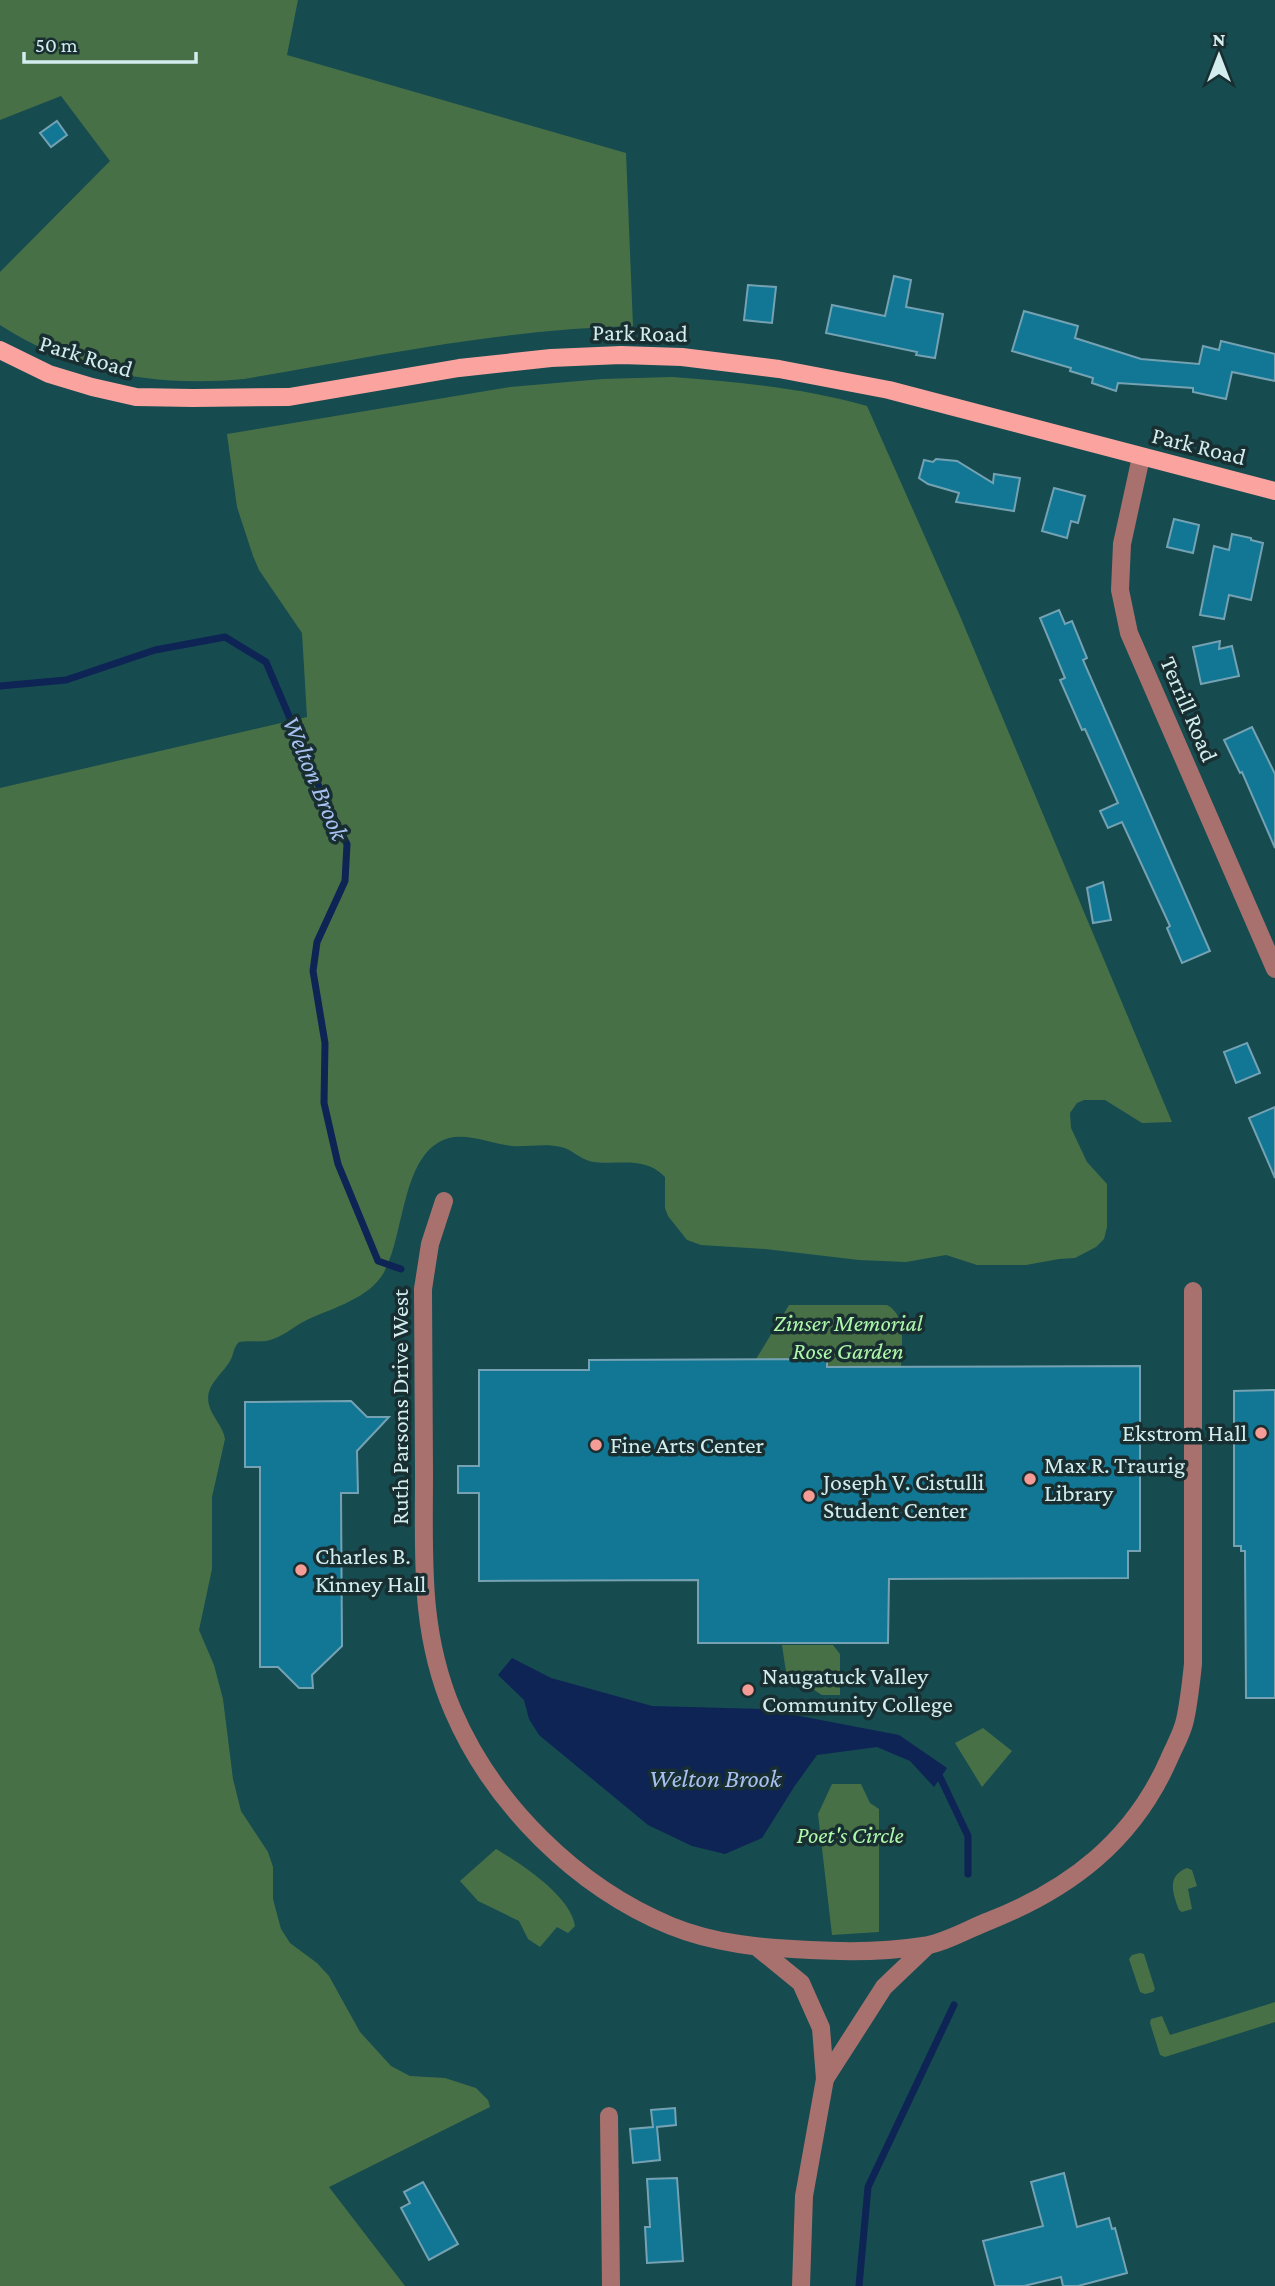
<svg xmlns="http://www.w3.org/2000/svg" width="1275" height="2286" font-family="'Crimson Pro',serif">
<rect width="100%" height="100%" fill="#164b50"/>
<g fill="#487047">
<path d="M 0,0 L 298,0 L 287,55 L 626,153 L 633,326 C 501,329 373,357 244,379 C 155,387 76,374 0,325 L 0,272 L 110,161 L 61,96 L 0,120 Z"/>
<path d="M 672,377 C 738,382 804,388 867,406 L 960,616 L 1172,1122 L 1142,1123 L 1105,1100 L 1084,1100 L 1077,1103 L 1070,1113 L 1071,1128 L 1087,1162 L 1107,1184 L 1107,1227 L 1104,1239 L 1096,1247 L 1075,1258 L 1059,1259 L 1026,1265 L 977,1265 L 946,1255 L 906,1262 L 859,1260 L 765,1249 L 701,1245 L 687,1240 L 668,1216 L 665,1208 L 665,1177 C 643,1154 615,1167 589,1161 C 579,1158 571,1149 561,1147 C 546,1143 528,1147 512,1146 C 492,1144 469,1133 449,1138 C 399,1152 406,1241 381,1277 C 364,1301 328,1309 303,1322 C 292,1328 282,1337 270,1340 C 260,1343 249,1340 239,1342 C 233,1348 234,1354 230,1361 C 222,1375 204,1386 209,1405 C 212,1417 223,1426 225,1439 L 212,1497 L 212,1569 L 199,1630 L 214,1665 L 223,1699 L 233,1779 L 241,1811 L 268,1852 L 273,1867 L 273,1899 L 281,1929 L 290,1943 L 317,1963 L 329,1976 L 360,2032 L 391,2066 L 410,2076 L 445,2078 L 476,2088 L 488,2100 L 490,2107 L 329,2187 L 405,2286 L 0,2286 L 0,788 L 307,717 L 302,633 L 259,570 L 253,556 L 237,507 L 227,434 L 510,387 L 602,379 Z"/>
<path d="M 789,1305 L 887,1305 C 908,1316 901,1347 901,1367 L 827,1367 L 826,1359 L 756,1359 Z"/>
<path d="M 782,1645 L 833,1645 L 840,1654 L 840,1695 L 822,1695 L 786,1672 Z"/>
<path d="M 983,1728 L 1012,1751 L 982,1787 L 955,1743 Z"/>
<path d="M 832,1784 L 861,1784 L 870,1803 L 879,1809 L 879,1932 L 832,1935 L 818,1814 Z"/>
<path d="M 496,1849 C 520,1863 571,1896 575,1926 L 568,1933 L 557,1927 L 540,1947 L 528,1939 L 519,1921 L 478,1901 L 460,1881 Z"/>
<path d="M 1187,1868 L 1192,1870 L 1197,1886 L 1188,1889 L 1192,1909 L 1182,1912 L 1179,1910 C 1173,1894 1166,1876 1187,1868 Z"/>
<path d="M 1140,1953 L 1144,1954 L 1155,1989 L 1153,1992 L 1145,1994 L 1140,1992 L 1129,1959 L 1132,1955 Z"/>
<path d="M 1275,2002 L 1275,2022 L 1165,2057 L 1160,2055 L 1150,2023 L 1151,2019 L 1162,2016 L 1170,2035 Z"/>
</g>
<path fill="#0e2455" d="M 512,1658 L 551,1678 L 652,1706 L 763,1709 L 899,1735 L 947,1768 L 934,1787 L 910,1761 L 877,1747 L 817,1755 L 794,1787 L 762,1838 L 725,1854 L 692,1846 L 648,1825 L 539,1735 L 529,1719 L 524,1700 L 498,1675 Z"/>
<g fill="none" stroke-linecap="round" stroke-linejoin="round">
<g stroke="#0e2455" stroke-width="7">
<path d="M 0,686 L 66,680 L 155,650 L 225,637 L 266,662 L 323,796 L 347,844 L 345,881 L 317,942 L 313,971 L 325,1043 L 324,1103 L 338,1164 L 378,1261 L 401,1269"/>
<path d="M 940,1777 L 968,1836 L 968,1874"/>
<path d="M 859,2286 L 868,2187 L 954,2005"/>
</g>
</g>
<g fill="#127794" stroke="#74a2b3" stroke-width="2">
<path d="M 57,121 L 67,135 L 51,147 L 40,133 Z"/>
<path d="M 894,276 L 911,280 L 906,307 L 943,314 L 935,358 L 916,355 L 917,352 L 826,333 L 832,305 L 885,316 Z"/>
<path d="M 748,285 L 776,287 L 772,323 L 744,320 Z"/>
<path d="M 1024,311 L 1078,326 L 1075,338 L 1141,359 L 1199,364 L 1203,346 L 1219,350 L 1221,341 L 1275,354 L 1275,381 L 1232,372 L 1226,399 L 1193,392 L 1193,388 L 1118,383 L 1116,391 L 1092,383 L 1093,378 L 1070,371 L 1071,368 L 1012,351 Z"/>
<path d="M 936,459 L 957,461 L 993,483 L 994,474 L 1020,478 L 1014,511 L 956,502 L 959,493 L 928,484 L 919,478 L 924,460 L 933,462 Z"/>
<path d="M 1054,488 L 1085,496 L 1078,523 L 1071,521 L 1067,538 L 1042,531 Z"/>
<path d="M 1174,519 L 1199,525 L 1193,553 L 1167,547 Z"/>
<path d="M 1232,534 L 1251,538 L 1251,540 L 1263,543 L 1251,600 L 1229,595 L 1224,619 L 1200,615 L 1214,546 L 1229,550 Z"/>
<path d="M 1059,610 L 1065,624 L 1072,621 L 1087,658 L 1083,660 L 1210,951 L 1182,963 L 1167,928 L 1170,926 L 1122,822 L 1108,828 L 1100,811 L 1118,803 L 1085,729 L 1082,730 L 1060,680 L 1065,678 L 1040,618 Z"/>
<path d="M 1220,641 L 1219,649 L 1232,646 L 1239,676 L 1201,684 L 1193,647 Z"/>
<path d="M 1252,727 L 1275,774 L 1275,848 L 1242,772 L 1240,773 L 1224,740 Z"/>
<path d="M 1103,882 L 1111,920 L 1093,923 L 1087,888 Z"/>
<path d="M 1247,1043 L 1260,1073 L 1236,1083 L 1224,1052 Z"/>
<path d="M 1275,1107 L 1275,1178 L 1249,1118 Z"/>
<path d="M 827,1359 L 827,1367 L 1140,1366 L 1140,1551 L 1128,1551 L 1128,1578 L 889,1579 L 888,1643 L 698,1643 L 698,1580 L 479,1581 L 479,1493 L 458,1493 L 458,1466 L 479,1466 L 479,1370 L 589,1370 L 589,1360 Z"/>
<path d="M 1275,1390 L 1275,1698 L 1246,1698 L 1245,1551 L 1241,1551 L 1241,1546 L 1234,1546 L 1234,1391 Z"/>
<path d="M 351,1401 L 367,1417 L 389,1417 L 357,1451 L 358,1493 L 341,1493 L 342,1646 L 312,1675 L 313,1688 L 299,1688 L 278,1667 L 260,1667 L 260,1467 L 245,1467 L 245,1402 Z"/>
<path d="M 675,2108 L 676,2125 L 657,2127 L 660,2160 L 633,2163 L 630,2129 L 653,2127 L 651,2110 Z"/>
<path d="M 1064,2173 L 1077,2227 L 1109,2218 L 1112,2229 L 1115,2228 L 1127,2273 L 1078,2286 L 1063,2286 L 1061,2277 L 1024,2286 L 995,2286 L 983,2241 L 1043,2226 L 1031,2182 Z"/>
<path d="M 677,2178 L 683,2261 L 647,2263 L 645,2227 L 650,2227 L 647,2179 Z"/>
<path d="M 423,2182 L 458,2244 L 429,2260 L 401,2208 L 410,2203 L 404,2192 Z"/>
</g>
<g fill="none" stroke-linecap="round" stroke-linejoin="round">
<g stroke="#a8716e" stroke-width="18">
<path d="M 1141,457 L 1122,544 L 1120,590 L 1129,633 L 1275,969"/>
<path d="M 444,1201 L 430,1244 L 423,1289 C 423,1350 424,1412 424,1474 C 424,1557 419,1632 453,1711 C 493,1804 576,1887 671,1926 C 715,1944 762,1948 810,1950 C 847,1952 886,1952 923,1946 C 945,1943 968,1929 989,1921 C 1070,1889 1133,1841 1169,1759 C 1174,1747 1182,1734 1185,1720 C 1189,1702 1191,1683 1193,1664 L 1193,1291"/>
<path d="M 758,1948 L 801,1983 L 821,2028 L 825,2079 L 804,2196 L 801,2286"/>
<path d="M 825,2079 L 884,1987 L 927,1946"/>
<path d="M 609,2116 L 611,2286"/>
</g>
<path stroke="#fba39e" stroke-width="18" d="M 0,350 L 49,374 L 92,387 L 136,397 L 193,398 L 289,397 L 459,368 L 551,358 L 621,355 L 682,357 L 779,369 L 889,390 L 1275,491"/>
</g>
<g fill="#f59c96" stroke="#182e30" stroke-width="2.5">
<circle cx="1261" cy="1433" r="7"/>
<circle cx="596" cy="1445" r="7"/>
<circle cx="1030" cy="1479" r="7"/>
<circle cx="809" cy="1496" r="7"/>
<circle cx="301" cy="1570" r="7"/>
<circle cx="748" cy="1690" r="7"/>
</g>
<g text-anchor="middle" stroke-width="7" stroke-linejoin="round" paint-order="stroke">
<g font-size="24" fill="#d3edef" stroke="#182e30">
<text transform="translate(640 333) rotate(1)" y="8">Park Road</text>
<text transform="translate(86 356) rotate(17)" y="8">Park Road</text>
<text transform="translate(1199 446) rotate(14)" y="8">Park Road</text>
<text transform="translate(1189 709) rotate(67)" y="8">Terrill Road</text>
<text transform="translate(400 1407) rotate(-90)" y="8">Ruth Parsons Drive West</text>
</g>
<g font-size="24" font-style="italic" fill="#aef7ab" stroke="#182e30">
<text x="848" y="1331">Zinser Memorial<tspan x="848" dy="28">Rose Garden</tspan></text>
<text x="850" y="1843">Poet's Circle</text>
</g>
<g font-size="24" fill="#d3edef" stroke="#182e30" text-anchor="start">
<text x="1247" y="1441" text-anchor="end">Ekstrom Hall</text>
<text x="610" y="1453">Fine Arts Center</text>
<text x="1044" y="1473">Max R. Traurig<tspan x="1044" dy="28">Library</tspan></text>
<text x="823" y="1490">Joseph V. Cistulli<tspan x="823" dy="28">Student Center</tspan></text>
<text x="315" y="1564">Charles B.<tspan x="315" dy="28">Kinney Hall</tspan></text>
<text x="762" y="1684">Naugatuck Valley<tspan x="762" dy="28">Community College</tspan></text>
</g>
<g font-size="26" font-style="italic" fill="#a8c1f2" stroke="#182e30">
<text transform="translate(316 778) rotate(67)" y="9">Welton Brook</text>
<text x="715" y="1787">Welton Brook</text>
</g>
</g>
<g transform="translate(1219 56)" stroke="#182e30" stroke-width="5" paint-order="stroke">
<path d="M0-5L12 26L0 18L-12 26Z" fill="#d3edef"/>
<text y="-10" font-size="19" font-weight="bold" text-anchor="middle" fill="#d3edef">N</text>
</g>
<path d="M24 52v10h172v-10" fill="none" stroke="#d3edef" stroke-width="3.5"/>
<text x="35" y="52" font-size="21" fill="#d3edef" stroke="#182e30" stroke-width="5" paint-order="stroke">50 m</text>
</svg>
